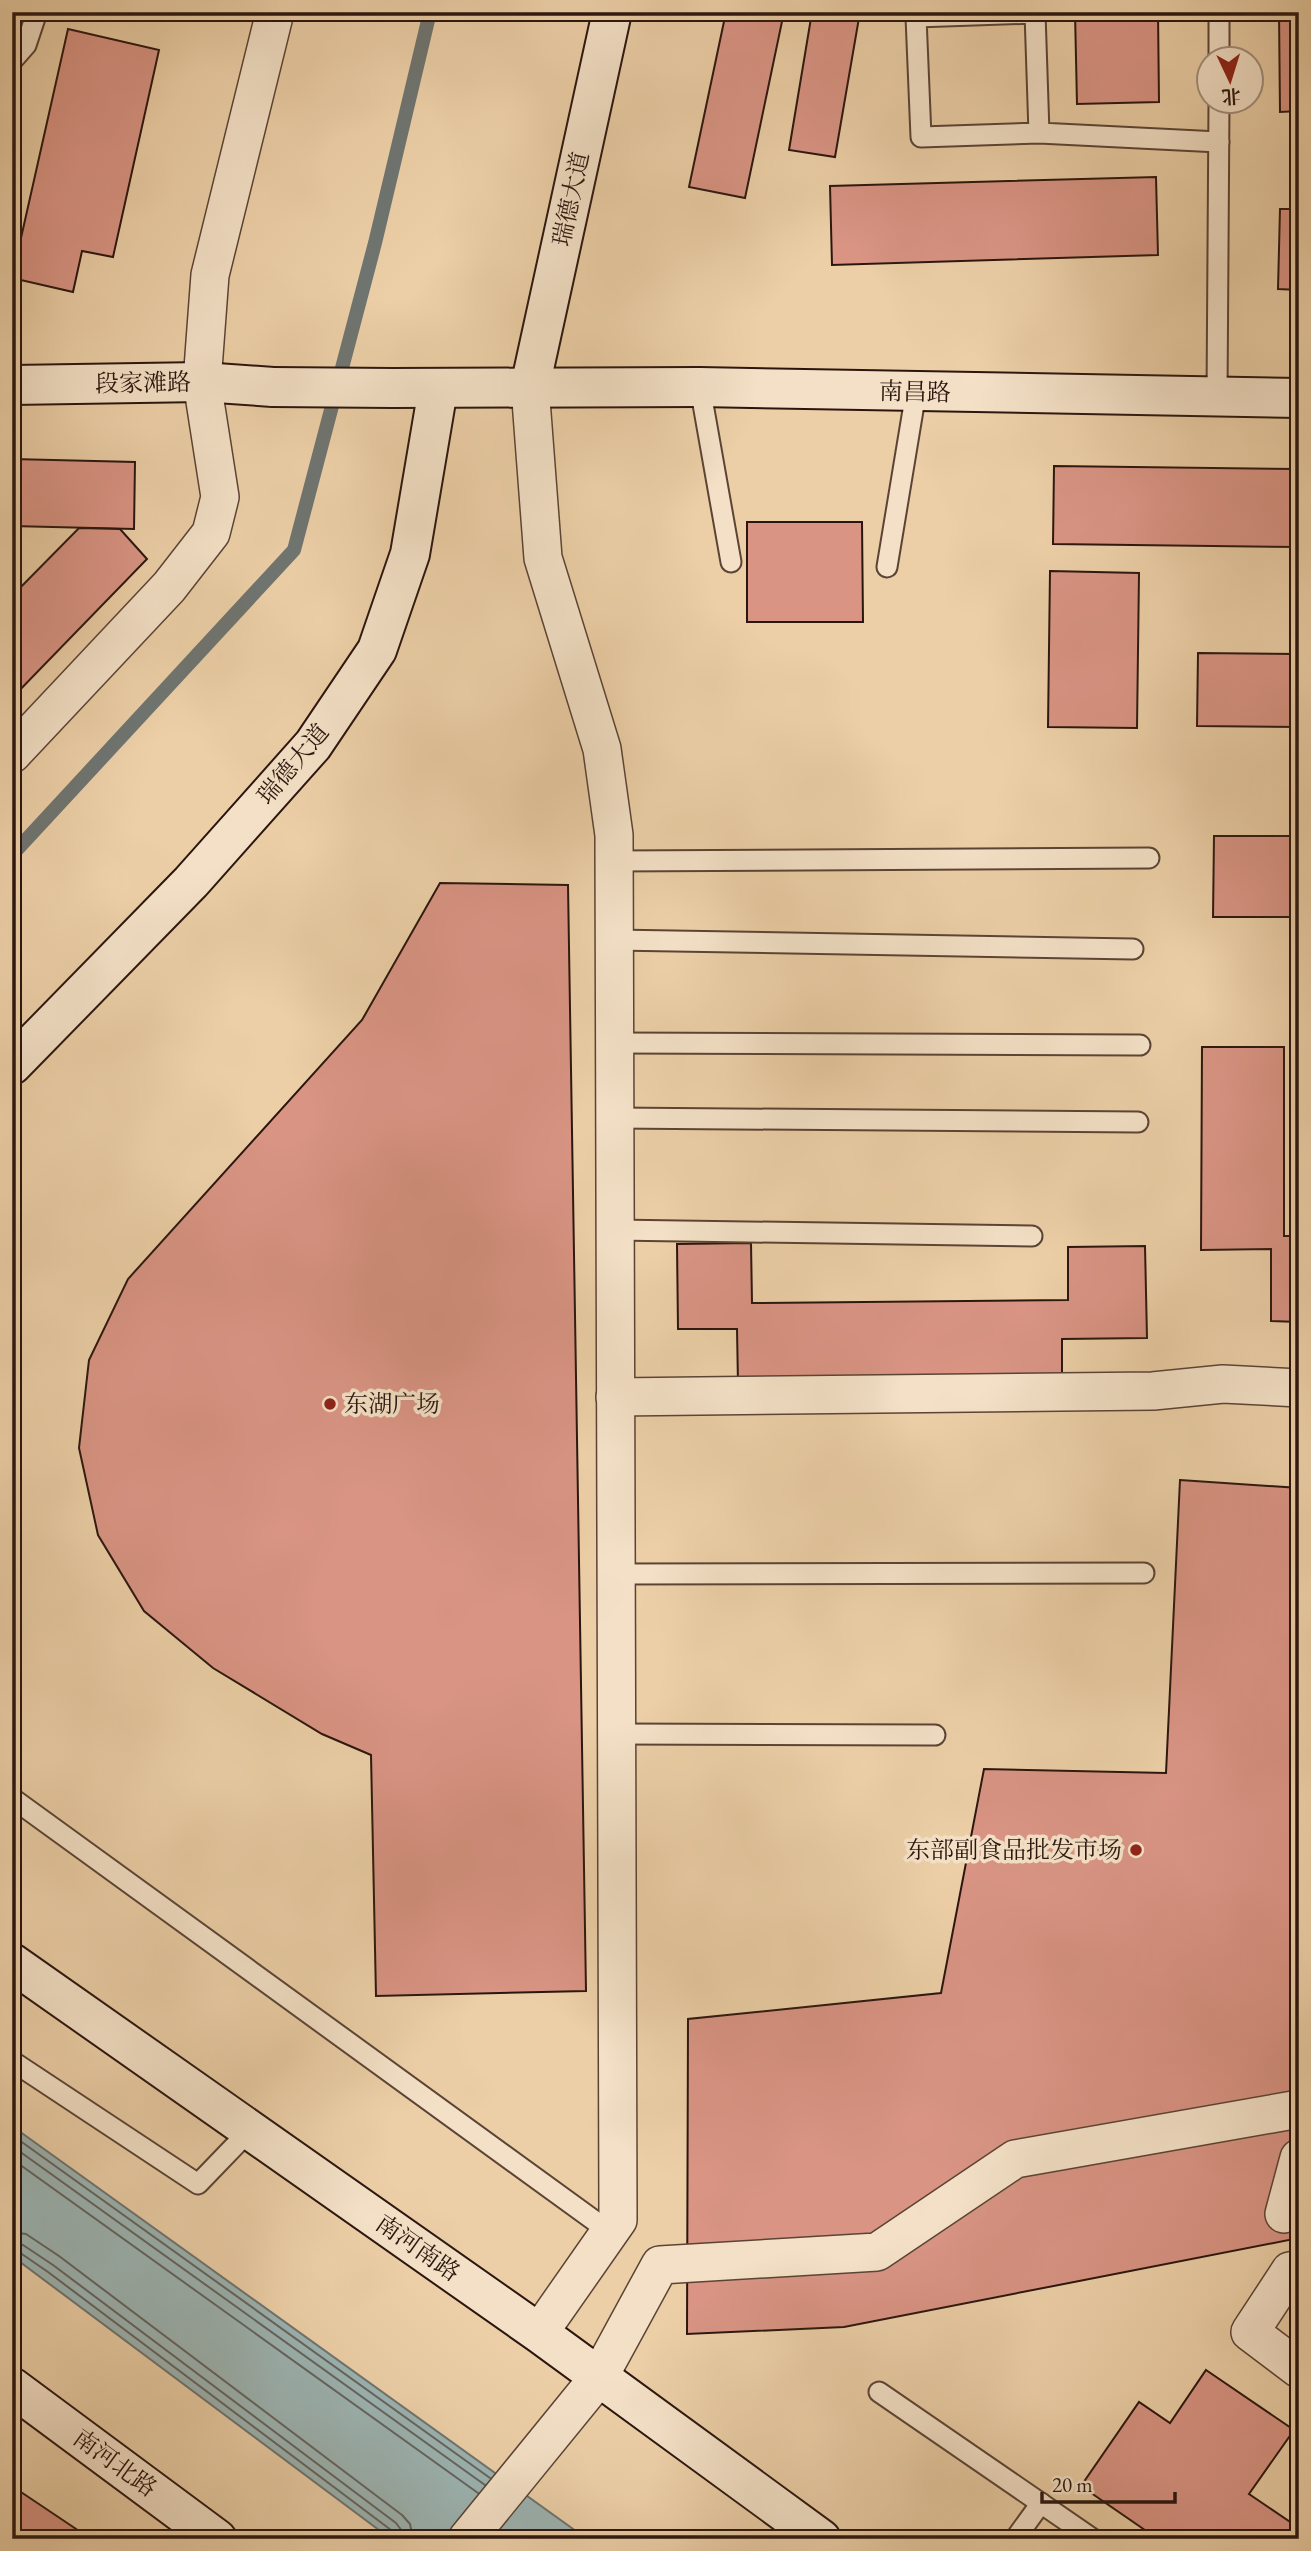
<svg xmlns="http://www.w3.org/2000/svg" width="1311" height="2551" font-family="'EB Garamond','Noto Serif SC',serif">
<rect width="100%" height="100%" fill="#eccfa7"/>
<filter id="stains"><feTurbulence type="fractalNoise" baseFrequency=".00286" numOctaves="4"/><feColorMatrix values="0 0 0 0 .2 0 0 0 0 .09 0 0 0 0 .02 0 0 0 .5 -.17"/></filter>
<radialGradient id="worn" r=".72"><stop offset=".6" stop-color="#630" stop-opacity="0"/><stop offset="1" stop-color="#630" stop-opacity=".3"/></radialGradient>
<path fill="#9cb4b2" stroke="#6f7571" stroke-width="2" d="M 12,2126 L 587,2539 L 391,2539 L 12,2256 Z"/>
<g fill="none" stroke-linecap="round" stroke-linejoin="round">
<g stroke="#646560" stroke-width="2">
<path d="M 12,2135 L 490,2478"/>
<path d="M 12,2146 L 485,2485"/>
<path d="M 12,2159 L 478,2493"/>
<path d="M 12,2232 L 26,2234 L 59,2256 L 402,2515 L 410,2524 L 413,2539"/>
<path d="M 12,2242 L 23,2245 L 53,2265 L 396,2523 L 402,2531 L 403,2539"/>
<path d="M 12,2251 L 19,2252 L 48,2272 L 391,2530 L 394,2539"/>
</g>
<path stroke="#6f7571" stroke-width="14" d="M 12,855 L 294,550 L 375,243 L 430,12"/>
</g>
<g fill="#d99484" stroke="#2b160f" stroke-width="2">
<path d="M 726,12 L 784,12 L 745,198 L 689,187 Z"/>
<path d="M 812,12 L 860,12 L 835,157 L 789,150 Z"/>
<path d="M 1075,12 L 1158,12 L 1159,102 L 1077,104 Z"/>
<path d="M 1279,12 L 1299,12 L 1299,111 L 1280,112 Z"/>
<path d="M 68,29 L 159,50 L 113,257 L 82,251 L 73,292 L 12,278 Z"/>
<path d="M 1156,177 L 1158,255 L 832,265 L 830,186 Z"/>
<path d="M 1280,209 L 1299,209 L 1299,290 L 1278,289 Z"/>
<path d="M 12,459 L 135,462 L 134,529 L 12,526 Z"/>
<path d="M 1054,466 L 1299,469 L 1299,547 L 1053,544 Z"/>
<path d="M 747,522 L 862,522 L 863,622 L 747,622 Z"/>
<path d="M 79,528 L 120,529 L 147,559 L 12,698 L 12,596 Z"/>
<path d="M 1050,571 L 1139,573 L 1137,728 L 1048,727 Z"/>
<path d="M 1198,653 L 1299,654 L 1299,727 L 1197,726 Z"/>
<path d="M 1214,836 L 1299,836 L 1299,917 L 1213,917 Z"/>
<path d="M 440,883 L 568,885 L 586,1991 L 376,1996 L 371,1755 L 322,1734 L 213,1668 L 144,1611 L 98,1535 L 79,1448 L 89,1360 L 128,1279 L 362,1020 Z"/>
<path d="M 1202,1047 L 1284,1047 L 1284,1236 L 1299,1236 L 1299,1322 L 1271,1321 L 1271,1249 L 1201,1250 Z"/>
<path d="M 751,1243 L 752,1303 L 1068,1300 L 1068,1247 L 1145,1246 L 1147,1338 L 1062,1339 L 1062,1380 L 738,1384 L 737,1329 L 678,1329 L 677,1244 Z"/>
<path d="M 1180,1480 L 1299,1488 L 1299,2238 L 844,2327 L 687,2334 L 688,2019 L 941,1993 L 984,1769 L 1166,1773 Z"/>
<path d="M 1206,2370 L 1294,2430 L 1249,2494 L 1299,2528 L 1299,2539 L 1158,2539 L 1081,2486 L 1139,2402 L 1170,2423 Z"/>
<path d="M 12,2486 L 91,2539 L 12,2539 Z"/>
</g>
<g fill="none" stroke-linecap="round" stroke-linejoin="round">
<defs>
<g id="lane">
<path d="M 1219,60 L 1219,12"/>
<path d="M 12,61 L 26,45 L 37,12"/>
<path d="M 1039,133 L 1035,13 L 916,17 L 921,137 L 1039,133 L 1219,142"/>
<path d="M 700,387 L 731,562"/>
<path d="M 1217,397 L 1219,102"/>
<path d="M 887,567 L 916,392"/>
<path d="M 614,861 L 1149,858"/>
<path d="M 614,940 L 1133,949"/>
<path d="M 614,1043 L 1140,1045"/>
<path d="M 615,1118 L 1138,1122"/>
<path d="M 615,1230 L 1032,1236"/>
<path d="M 616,1574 L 1144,1573"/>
<path d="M 616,1734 L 935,1735"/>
<path d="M 12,1798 L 610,2232"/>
<path d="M 12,2061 L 198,2184 L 250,2130"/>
<path d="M 879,2392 L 1093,2539"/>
<path d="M 1015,2539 L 1041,2503"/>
</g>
<g id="street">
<path d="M 530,387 L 543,558 L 602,749 L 614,835 L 618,2220 L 539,2333"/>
<path d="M 12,754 L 169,587 L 211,533 L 220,497 L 202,382 L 210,275 L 275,12"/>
<path d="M 615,1397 L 1153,1391 L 1223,1384 L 1299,1388"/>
<path d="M 1284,2214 L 1299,2158"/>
<path d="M 1299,2270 L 1290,2271 L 1250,2332 L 1299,2369"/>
<path d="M 467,2539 L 599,2377 L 660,2265 L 877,2252 L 1015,2159 L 1299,2109"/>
</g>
<g id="secondary">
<path d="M 12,385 L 202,382 L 273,387"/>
<path d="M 530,387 L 612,12"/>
<path d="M 393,388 L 700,387 L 1299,398"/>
<path d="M 12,1065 L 191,882 L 313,745 L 377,650 L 410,554 L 438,389"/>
<path d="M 12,1963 L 539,2333 L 821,2539"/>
<path d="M 12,2387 L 217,2539"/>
</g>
</defs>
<use href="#lane" stroke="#5b4435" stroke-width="23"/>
<use href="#street" stroke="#5b4435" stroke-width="40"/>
<use href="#secondary" stroke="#2b160f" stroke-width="42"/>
<use href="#lane" stroke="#f3e0c6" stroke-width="19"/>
<use href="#street" stroke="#f3e0c6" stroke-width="37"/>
<use href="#secondary" stroke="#f3e0c6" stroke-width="38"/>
<defs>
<path id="secondary-bridge" d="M 273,387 L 393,388"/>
</defs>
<use href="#secondary-bridge" stroke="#2b160f" stroke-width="42" stroke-linecap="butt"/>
<use href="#secondary-bridge" stroke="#f3e0c6" stroke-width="38"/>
</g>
<g fill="#8f2418" stroke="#f3e0c6" stroke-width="2.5">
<circle cx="330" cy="1404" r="7"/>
<circle cx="1136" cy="1850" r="7"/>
</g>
<g text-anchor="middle" stroke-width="7" stroke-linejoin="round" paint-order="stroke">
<g font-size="24" fill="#2b160f" stroke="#f3e0c6">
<text transform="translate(571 199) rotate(-78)" y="8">瑞德大道</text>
<text transform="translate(143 383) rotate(-1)" y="8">段家滩路</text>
<text transform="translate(915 392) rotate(1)" y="8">南昌路</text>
<text transform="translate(293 764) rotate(-50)" y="8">瑞德大道</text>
<text transform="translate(418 2248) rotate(35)" y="8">南河南路</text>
<text transform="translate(115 2463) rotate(36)" y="8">南河北路</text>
</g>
<g font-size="24" fill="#2b160f" stroke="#f3e0c6" text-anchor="start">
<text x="344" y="1412">东湖广场</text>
<text x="1122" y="1858" text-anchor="end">东部副食品批发市场</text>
</g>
</g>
<rect width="1311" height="2551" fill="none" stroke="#eccfa7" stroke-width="42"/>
<rect x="14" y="14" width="1283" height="2523" fill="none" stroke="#2b160f" stroke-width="3.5"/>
<rect x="21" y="21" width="1269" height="2509" fill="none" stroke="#2b160f" stroke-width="2"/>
<g transform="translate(1230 80) rotate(176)"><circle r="33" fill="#f3e0c6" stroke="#a38f7d" stroke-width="2"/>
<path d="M0-5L12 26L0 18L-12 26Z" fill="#8f2418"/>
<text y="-10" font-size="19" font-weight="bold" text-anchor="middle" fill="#2b160f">北</text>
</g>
<path d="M1042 2492v10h133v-10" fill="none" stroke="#2b160f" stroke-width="3.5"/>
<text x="1052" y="2492" font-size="21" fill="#2b160f" stroke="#f3e0c6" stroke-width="5" paint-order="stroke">20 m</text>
<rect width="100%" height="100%" filter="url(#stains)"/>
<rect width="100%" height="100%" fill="url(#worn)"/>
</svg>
